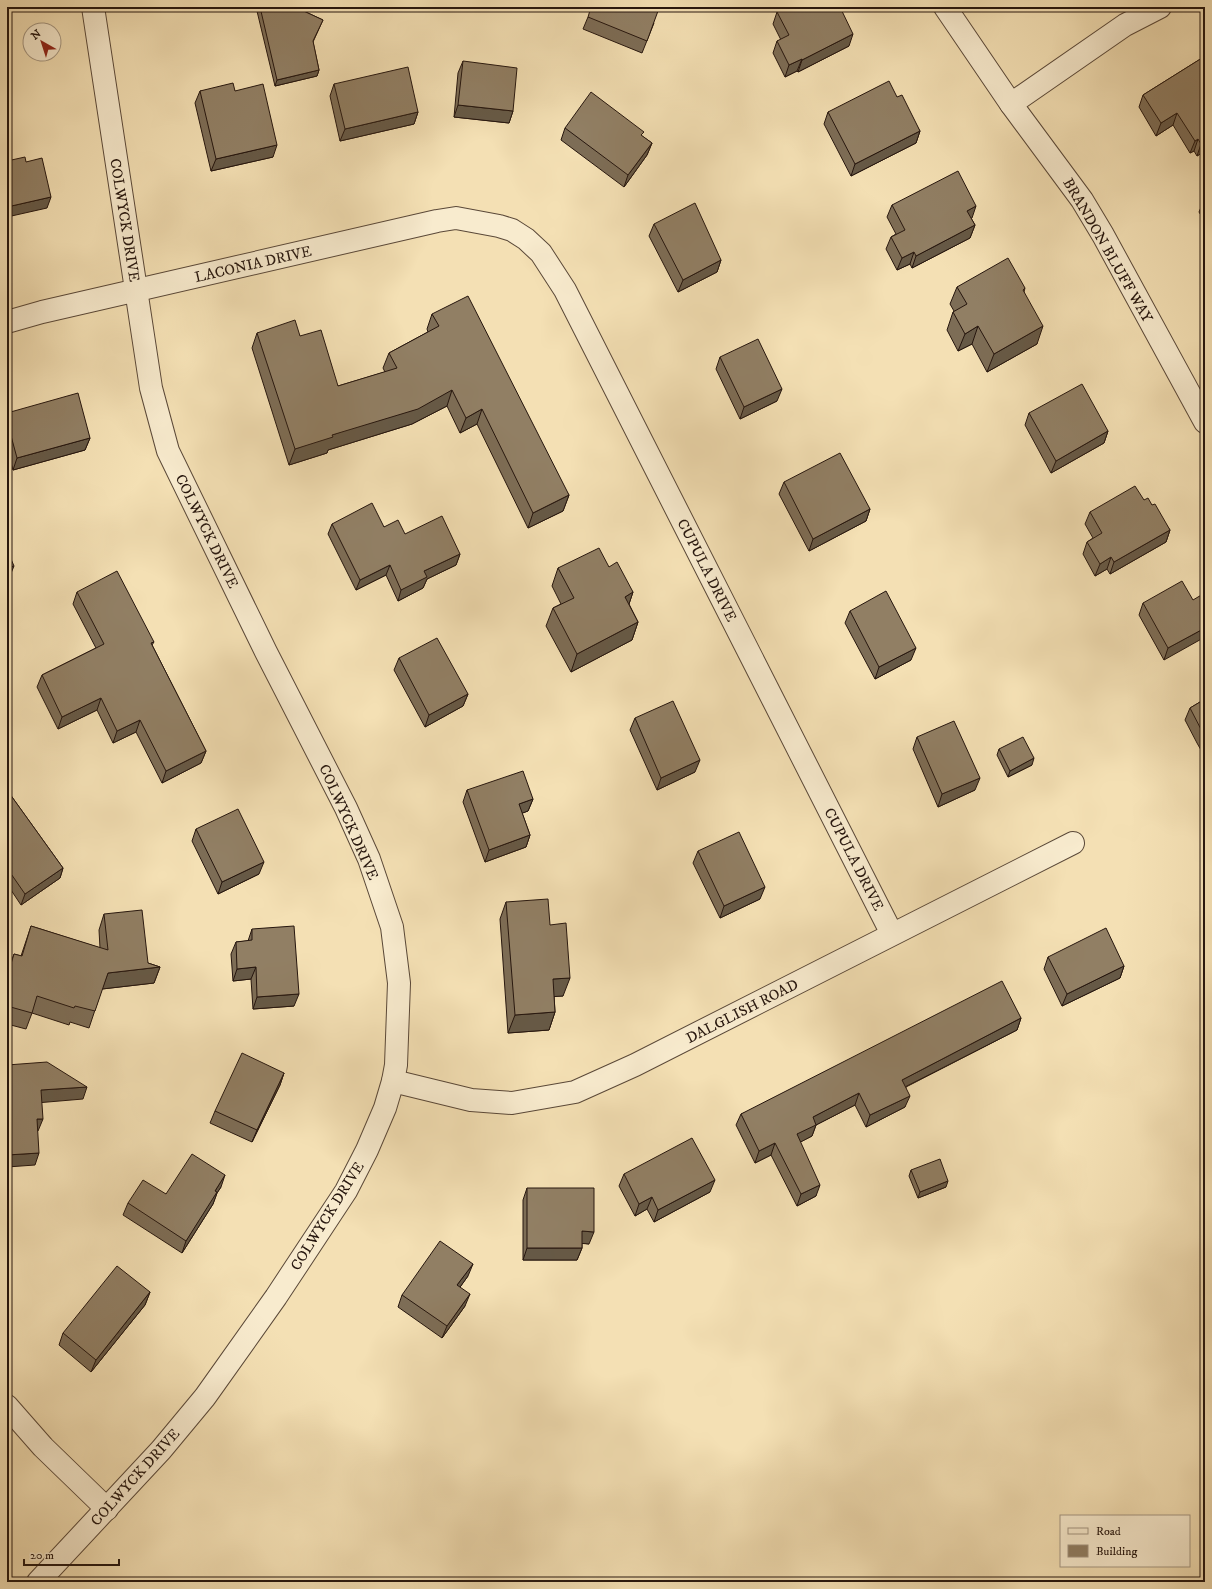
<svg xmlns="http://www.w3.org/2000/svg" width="1212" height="1589" font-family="'IM FELL DW Pica',serif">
<rect width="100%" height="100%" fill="#f4e0b4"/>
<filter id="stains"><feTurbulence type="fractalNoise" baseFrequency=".005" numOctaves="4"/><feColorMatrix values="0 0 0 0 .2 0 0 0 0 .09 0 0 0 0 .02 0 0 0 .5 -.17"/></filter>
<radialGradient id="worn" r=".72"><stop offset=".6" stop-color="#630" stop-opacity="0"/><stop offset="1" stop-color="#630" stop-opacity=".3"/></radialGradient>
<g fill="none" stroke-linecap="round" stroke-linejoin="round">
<defs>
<g id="minor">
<path d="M 945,7 L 1011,104 L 1082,200 L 1103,235 L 1205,422"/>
<path d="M 1011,104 L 1125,25 L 1160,7"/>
<path d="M 7,322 L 42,312 L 437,221 L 456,218 L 499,226 L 512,230 L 526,239 L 541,253 L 565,290 L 892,934"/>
<path d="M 393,1081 L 471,1100 L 512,1103 L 575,1092 L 635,1065 L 1073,843"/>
<path d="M 7,1406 L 43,1447 L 107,1509"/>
<path d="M 38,1582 L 161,1450 L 205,1397 L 276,1297 L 346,1191 L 367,1150 L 385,1108 L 393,1081 L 396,1065 L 399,983 L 392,927 L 369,859 L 346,808 L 266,652 L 168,451 L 151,388 L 93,7"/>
</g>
</defs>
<use href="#minor" stroke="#5a4838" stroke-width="24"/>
<use href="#minor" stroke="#f8ebce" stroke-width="22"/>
</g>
<g fill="#7d6d56" stroke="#26160e">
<path d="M 256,7 L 295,7 L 323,20 L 313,42 L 319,70 L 317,76 L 275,86 Z"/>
<path d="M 777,12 L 849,46 L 798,72 L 797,71 L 785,77 L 773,53 L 777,41 L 781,40 L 773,24 Z"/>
<path d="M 588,17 L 654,23 L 642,53 L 583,29 Z"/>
<path d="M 1202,58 L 1205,151 L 1197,156 L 1194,151 L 1190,153 L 1173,125 L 1156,136 L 1139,107 L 1143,95 Z"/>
<path d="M 463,61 L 513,111 L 509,123 L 454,117 L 458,73 Z"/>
<path d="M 334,84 L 418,112 L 414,124 L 340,141 L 330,96 Z"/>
<path d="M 200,91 L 235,91 L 273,157 L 211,171 L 195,103 Z"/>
<path d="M 897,97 L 920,131 L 916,143 L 851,176 L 824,124 L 828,112 Z"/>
<path d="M 565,128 L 642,136 L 652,143 L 647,155 L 624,187 L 561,140 Z"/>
<path d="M 1205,199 L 1205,222 L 1199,212 L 1204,200 Z"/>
<path d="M 892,205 L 972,218 L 971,218 L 975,225 L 970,238 L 912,268 L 910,264 L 897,270 L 886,249 L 891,237 L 896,234 L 887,217 Z"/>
<path d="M 654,224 L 721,260 L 717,272 L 678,292 L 649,236 Z"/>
<path d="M 957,287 L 1025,288 L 1024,292 L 1037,344 L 987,372 L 972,344 L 958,351 L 947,330 L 953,312 L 954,311 L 950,304 Z"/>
<path d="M 432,314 L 569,495 L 563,511 L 528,528 L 477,424 L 460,433 L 447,406 L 412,424 L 328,450 L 327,453 L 289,465 L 252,348 L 257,333 L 300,336 L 338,386 L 385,372 L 383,368 L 389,353 L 428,332 L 427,329 Z"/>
<path d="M 720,357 L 777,401 L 740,419 L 716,369 Z"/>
<path d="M 7,413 L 90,438 L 85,450 L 13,470 L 7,449 Z"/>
<path d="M 1029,413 L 1108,431 L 1104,443 L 1051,473 L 1025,425 Z"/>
<path d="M 784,482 L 870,509 L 866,521 L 809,551 L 779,494 Z"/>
<path d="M 1144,500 L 1152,505 L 1170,530 L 1166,542 L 1110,574 L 1107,569 L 1095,576 L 1083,554 L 1087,542 L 1093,538 L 1085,524 L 1090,512 Z"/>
<path d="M 332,524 L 384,527 L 460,554 L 456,565 L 427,579 L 423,588 L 398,601 L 386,575 L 356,590 L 328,534 Z"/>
<path d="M 609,567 L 633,592 L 629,604 L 638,622 L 632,640 L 571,672 L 546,626 L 553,608 L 561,604 L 552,586 L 558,568 Z"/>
<path d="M 77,592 L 154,642 L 152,645 L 206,751 L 201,763 L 162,783 L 136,732 L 113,743 L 97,710 L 58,729 L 37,687 L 42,675 L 96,648 L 73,604 Z"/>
<path d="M 1193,600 L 1164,660 L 1139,615 L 1143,603 Z"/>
<path d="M 850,611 L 911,660 L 875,679 L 845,623 Z"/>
<path d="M 399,658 L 468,694 L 463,706 L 425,727 L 394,670 Z"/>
<path d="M 1205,699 L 1205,757 L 1197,743 L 1185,720 L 1190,708 Z"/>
<path d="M 635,718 L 695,772 L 657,790 L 630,730 Z"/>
<path d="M 917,737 L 975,790 L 938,807 L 913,749 Z"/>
<path d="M 999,749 L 1032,765 L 1008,777 L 997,755 Z"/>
<path d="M 7,790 L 63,868 L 60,878 L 21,905 L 7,884 Z"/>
<path d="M 467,790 L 533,799 L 528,811 L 522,813 L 530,835 L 526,847 L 485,862 L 463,802 Z"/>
<path d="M 196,829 L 259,874 L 218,894 L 192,841 Z"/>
<path d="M 698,851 L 760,899 L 720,918 L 693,863 Z"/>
<path d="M 506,902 L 550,925 L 563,996 L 554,996 L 555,1012 L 549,1030 L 508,1033 L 500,919 Z"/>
<path d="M 104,914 L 148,963 L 160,967 L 154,983 L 102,989 L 89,1028 L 70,1022 L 69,1025 L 32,1013 L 26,1029 L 7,1024 L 7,974 L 14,954 L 21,956 L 31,926 L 100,948 L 99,930 Z"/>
<path d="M 252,929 L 294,1006 L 253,1009 L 251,979 L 233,981 L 231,954 L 236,942 L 248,941 Z"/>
<path d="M 1048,957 L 1124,966 L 1120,978 L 1062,1006 L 1044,969 Z"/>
<path d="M 1021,1018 L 1017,1030 L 906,1087 L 905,1107 L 866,1127 L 855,1105 L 816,1125 L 812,1136 L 800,1142 L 816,1196 L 797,1206 L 771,1155 L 755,1163 L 736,1125 L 741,1114 Z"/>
<path d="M 284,1073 L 280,1085 L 252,1142 L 210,1123 L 215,1111 Z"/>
<path d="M 911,1170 L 946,1187 L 918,1198 L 909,1176 Z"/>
<path d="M 624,1174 L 710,1192 L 654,1222 L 647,1209 L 635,1216 L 619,1186 Z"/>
<path d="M 221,1187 L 217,1193 L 213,1204 L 182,1253 L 123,1215 L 128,1203 L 166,1194 Z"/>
<path d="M 527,1188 L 589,1244 L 582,1243 L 582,1248 L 577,1260 L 523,1260 L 523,1200 Z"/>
<path d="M 468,1276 L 460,1287 L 465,1306 L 442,1338 L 398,1307 L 402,1295 Z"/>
<path d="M 150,1292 L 145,1305 L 91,1372 L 59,1345 L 63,1333 Z"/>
</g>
<g fill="#665946" stroke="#26160e">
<path d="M 853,34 L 849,46 L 798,72 L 802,60 Z"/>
<path d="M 802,59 L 797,71 L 785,77 L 789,65 Z"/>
<path d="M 319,70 L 317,76 L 275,86 L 277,80 Z"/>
<path d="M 458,105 L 513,111 L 509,123 L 454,117 Z"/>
<path d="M 418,112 L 414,124 L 340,141 L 345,129 Z"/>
<path d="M 1177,113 L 1173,125 L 1156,136 L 1161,123 Z"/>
<path d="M 920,131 L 916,143 L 851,176 L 855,164 Z"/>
<path d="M 1198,139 L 1194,151 L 1190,153 L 1195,141 Z"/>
<path d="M 1205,142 L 1205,151 L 1197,156 L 1201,144 Z"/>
<path d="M 652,143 L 647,155 L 624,187 L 628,175 Z"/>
<path d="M 277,145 L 273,157 L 211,171 L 216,159 Z"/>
<path d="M 51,197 L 47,208 L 7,217 L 7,207 Z"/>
<path d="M 976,206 L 972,218 L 963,223 L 967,211 Z"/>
<path d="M 975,225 L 970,238 L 912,268 L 916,256 Z"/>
<path d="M 914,252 L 910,264 L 897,270 L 902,258 Z"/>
<path d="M 721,260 L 717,272 L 678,292 L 683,280 Z"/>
<path d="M 978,326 L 972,344 L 958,351 L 965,334 Z"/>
<path d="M 1043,326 L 1037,344 L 987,372 L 994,354 Z"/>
<path d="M 782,389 L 777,401 L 740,419 L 744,407 Z"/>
<path d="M 452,390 L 447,406 L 412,424 L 328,450 L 327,453 L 289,465 L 295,449 Z"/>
<path d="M 482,409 L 477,424 L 460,433 L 466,418 Z"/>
<path d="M 1108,431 L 1104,443 L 1051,473 L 1056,461 Z"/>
<path d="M 90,438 L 85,450 L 13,470 L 17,458 Z"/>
<path d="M 569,495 L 563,511 L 528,528 L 533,513 Z"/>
<path d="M 870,509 L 866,521 L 809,551 L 813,539 Z"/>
<path d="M 1170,530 L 1166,542 L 1110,574 L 1114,562 Z"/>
<path d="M 460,554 L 456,565 L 427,579 L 423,588 L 398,601 L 401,590 L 424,571 Z"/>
<path d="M 1111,557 L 1107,569 L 1095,576 L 1100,564 Z"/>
<path d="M 390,565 L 386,575 L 356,590 L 360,580 Z"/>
<path d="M 14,566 L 9,578 L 7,578 L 7,568 Z"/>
<path d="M 633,592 L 627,610 L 625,597 Z"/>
<path d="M 638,622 L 632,640 L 571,672 L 577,654 Z"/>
<path d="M 1205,628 L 1205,637 L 1164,660 L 1168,648 Z"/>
<path d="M 916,648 L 911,660 L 875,679 L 879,667 Z"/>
<path d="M 468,694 L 463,706 L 425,727 L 429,715 Z"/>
<path d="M 101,698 L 97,710 L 58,729 L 62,717 Z"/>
<path d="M 140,720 L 136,732 L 113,743 L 117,731 Z"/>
<path d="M 206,751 L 201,763 L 162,783 L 166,771 Z"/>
<path d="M 1034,758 L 1032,765 L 1008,777 L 1010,771 Z"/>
<path d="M 700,760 L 695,772 L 657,790 L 661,778 Z"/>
<path d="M 980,778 L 975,790 L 938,807 L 942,794 Z"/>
<path d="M 533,799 L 528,811 L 515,816 L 519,804 Z"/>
<path d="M 530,835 L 526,847 L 485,862 L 489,850 Z"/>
<path d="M 264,862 L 259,874 L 218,894 L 222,882 Z"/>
<path d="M 63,868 L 60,878 L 21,905 L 25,894 Z"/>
<path d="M 765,887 L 760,899 L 720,918 L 724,906 Z"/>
<path d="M 1124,966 L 1120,978 L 1062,1006 L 1067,994 Z"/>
<path d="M 160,967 L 154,983 L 102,989 L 108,973 Z"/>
<path d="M 256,967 L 251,979 L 233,981 L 237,969 Z"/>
<path d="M 570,978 L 563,996 L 547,997 L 553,979 Z"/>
<path d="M 299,994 L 294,1006 L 253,1009 L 257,997 Z"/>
<path d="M 555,1012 L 549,1030 L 508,1033 L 515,1015 Z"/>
<path d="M 1021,1018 L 1017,1030 L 897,1091 L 902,1080 Z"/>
<path d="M 284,1073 L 280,1085 L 252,1142 L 257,1130 Z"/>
<path d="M 87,1087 L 83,1099 L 36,1103 L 41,1090 Z"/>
<path d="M 859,1093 L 855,1105 L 816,1125 L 812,1136 L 793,1146 L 797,1134 L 813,1117 Z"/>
<path d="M 910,1096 L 905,1107 L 866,1127 L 870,1115 Z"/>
<path d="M 37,1119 L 43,1119 L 38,1131 L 32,1131 Z"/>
<path d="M 775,1143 L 771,1155 L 755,1163 L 759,1151 Z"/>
<path d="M 39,1153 L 35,1165 L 7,1167 L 7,1155 Z"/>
<path d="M 225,1175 L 221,1187 L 217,1193 L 213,1204 L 182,1253 L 186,1241 L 215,1191 Z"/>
<path d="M 715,1180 L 710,1192 L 654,1222 L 658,1210 Z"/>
<path d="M 948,1181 L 946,1187 L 918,1198 L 920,1192 Z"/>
<path d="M 820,1185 L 816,1196 L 797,1206 L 801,1194 Z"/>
<path d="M 652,1197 L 647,1209 L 635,1216 L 639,1204 Z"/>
<path d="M 582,1231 L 594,1232 L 589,1244 L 577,1243 Z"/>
<path d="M 527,1248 L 582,1248 L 577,1260 L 523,1260 Z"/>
<path d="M 473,1264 L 468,1276 L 453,1297 L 457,1285 Z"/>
<path d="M 150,1292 L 145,1305 L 91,1372 L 96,1360 Z"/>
<path d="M 470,1294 L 465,1306 L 442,1338 L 447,1326 Z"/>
</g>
<g fill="#917f64" stroke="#26160e">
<path d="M 260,7 L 295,7 L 323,20 L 313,41 L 319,70 L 277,80 Z"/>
<path d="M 591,7 L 648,7 L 658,11 L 647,41 L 588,17 Z"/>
<path d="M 786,7 L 840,7 L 853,34 L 802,60 L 802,59 L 789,65 L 777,41 L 789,35 L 777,12 Z"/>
<path d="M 1202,58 L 1205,62 L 1205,142 L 1201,144 L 1198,139 L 1195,141 L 1177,113 L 1161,123 L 1143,95 Z"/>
<path d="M 463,61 L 517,68 L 513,111 L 458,105 Z"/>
<path d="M 408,67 L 418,112 L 345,129 L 334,84 Z"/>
<path d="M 889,81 L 897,97 L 902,95 L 920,131 L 855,164 L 828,112 Z"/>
<path d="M 233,83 L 235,91 L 263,84 L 277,145 L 216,159 L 200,91 Z"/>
<path d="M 591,92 L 644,132 L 641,135 L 652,143 L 628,175 L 565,128 Z"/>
<path d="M 25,157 L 26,162 L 42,158 L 51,197 L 7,207 L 7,161 Z"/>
<path d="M 958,171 L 976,206 L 967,211 L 975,225 L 916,256 L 914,252 L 902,258 L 891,237 L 905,230 L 892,205 Z"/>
<path d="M 695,203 L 721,260 L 683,280 L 654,224 Z"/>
<path d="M 1008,258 L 1025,288 L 1023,290 L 1043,326 L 994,354 L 978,326 L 965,334 L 953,312 L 967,304 L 957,287 Z"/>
<path d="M 468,296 L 569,495 L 533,513 L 482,409 L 466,418 L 452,390 L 418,409 L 332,435 L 333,437 L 295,449 L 257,333 L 295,320 L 300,336 L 321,330 L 338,386 L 397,368 L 389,353 L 439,326 L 432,314 Z"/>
<path d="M 758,339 L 782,389 L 744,407 L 720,357 Z"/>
<path d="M 1082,384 L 1108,431 L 1056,461 L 1029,413 Z"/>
<path d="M 78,393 L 90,438 L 17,458 L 7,421 L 7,413 Z"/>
<path d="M 840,453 L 870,509 L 813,539 L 784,482 Z"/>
<path d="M 1135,486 L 1144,500 L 1148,498 L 1152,505 L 1155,504 L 1170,530 L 1114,562 L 1111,557 L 1100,564 L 1087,542 L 1102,533 L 1090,512 Z"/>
<path d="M 372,503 L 384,527 L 398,520 L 405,534 L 442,516 L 460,554 L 424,571 L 427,577 L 401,590 L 390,565 L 360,580 L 332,524 Z"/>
<path d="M 599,548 L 609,567 L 617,562 L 633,592 L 625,597 L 638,622 L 577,654 L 553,608 L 574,598 L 558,568 Z"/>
<path d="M 7,550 L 14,566 L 7,568 Z"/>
<path d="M 117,571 L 154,642 L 151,643 L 206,751 L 166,771 L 140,720 L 117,731 L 101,698 L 62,717 L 42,675 L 104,644 L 77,592 Z"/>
<path d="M 1182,581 L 1193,600 L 1203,594 L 1205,597 L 1205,628 L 1168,648 L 1143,603 Z"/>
<path d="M 886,591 L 916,648 L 879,667 L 850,611 Z"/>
<path d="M 437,638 L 468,694 L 429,715 L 399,658 Z"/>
<path d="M 1205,699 L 1205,737 L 1190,708 Z"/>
<path d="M 673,701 L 700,760 L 661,778 L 635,718 Z"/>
<path d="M 954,721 L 980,778 L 942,794 L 917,737 Z"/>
<path d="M 1023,737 L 1034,758 L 1010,771 L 999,749 Z"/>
<path d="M 523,771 L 533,799 L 519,804 L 530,835 L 489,850 L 467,790 Z"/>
<path d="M 7,790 L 63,868 L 25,894 L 7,868 Z"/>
<path d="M 238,809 L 264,862 L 222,882 L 196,829 Z"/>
<path d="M 739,832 L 765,887 L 724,906 L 698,851 Z"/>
<path d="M 548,899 L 550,925 L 566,923 L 570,978 L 553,979 L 555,1012 L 515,1015 L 506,902 Z"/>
<path d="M 142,910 L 148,963 L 160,967 L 108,973 L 95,1011 L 75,1006 L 74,1008 L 37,996 L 32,1013 L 7,1006 L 7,1000 L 10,990 L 7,989 L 7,977 L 14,954 L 22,956 L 31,926 L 108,950 L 104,914 Z"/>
<path d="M 294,926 L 299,994 L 257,997 L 256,967 L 237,969 L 236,942 L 252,940 L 252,929 Z"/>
<path d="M 1106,928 L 1124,966 L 1067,994 L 1048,957 Z"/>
<path d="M 1002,981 L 1021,1018 L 902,1080 L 910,1096 L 870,1115 L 859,1093 L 813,1117 L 816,1125 L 797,1134 L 820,1185 L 801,1194 L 775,1143 L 759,1151 L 741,1114 Z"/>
<path d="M 242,1053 L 284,1073 L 257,1130 L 215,1111 Z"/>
<path d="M 47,1062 L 87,1087 L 41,1090 L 43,1119 L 37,1119 L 39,1153 L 7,1155 L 7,1065 Z"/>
<path d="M 692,1138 L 715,1180 L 658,1210 L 652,1197 L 639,1204 L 624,1174 Z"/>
<path d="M 192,1154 L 225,1175 L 215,1191 L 217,1192 L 186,1241 L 128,1203 L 143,1180 L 166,1194 Z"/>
<path d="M 940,1159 L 948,1181 L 920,1192 L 911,1170 Z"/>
<path d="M 527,1188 L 594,1188 L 594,1232 L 582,1231 L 582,1248 L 527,1248 Z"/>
<path d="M 440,1241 L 473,1264 L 457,1285 L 470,1294 L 447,1326 L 402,1295 Z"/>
<path d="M 117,1266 L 150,1292 L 96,1360 L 63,1333 Z"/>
</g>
<g text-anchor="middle" stroke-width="3" stroke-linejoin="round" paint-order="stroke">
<g font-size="15" fill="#26160e" stroke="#f8ebce">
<text transform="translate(125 220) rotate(81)" y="5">COLWYCK DRIVE</text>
<text transform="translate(1108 250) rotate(60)" y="5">BRANDON BLUFF WAY</text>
<text transform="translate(253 264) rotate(-13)" y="5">LACONIA DRIVE</text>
<text transform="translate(207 531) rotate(64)" y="5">COLWYCK DRIVE</text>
<text transform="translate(707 570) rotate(63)" y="5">CUPULA DRIVE</text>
<text transform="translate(349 822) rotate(66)" y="5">COLWYCK DRIVE</text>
<text transform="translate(854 859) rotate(63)" y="5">CUPULA DRIVE</text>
<text transform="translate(742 1011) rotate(-27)" y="5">DALGLISH ROAD</text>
<text transform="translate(327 1216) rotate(-58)" y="5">COLWYCK DRIVE</text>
<text transform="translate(135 1477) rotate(-48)" y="5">COLWYCK DRIVE</text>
</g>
</g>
<rect width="1212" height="1589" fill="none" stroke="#f4e0b4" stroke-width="24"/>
<rect x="8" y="8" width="1196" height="1573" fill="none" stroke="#26160e" stroke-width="2"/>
<rect x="12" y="12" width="1188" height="1565" fill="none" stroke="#26160e"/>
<rect x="1060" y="1515" width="130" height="52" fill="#f8ebce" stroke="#a49681"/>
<rect x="1068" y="1528" width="20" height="6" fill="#f8ebce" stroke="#a49681"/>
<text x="1096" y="1535" font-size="12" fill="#26160e">Road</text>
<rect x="1068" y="1545" width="20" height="12" fill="#917f64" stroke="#a49681"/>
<text x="1096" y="1555" font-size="12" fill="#26160e">Building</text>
<g transform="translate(42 42) rotate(321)"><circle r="19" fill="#f8ebce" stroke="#a49681"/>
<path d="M0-3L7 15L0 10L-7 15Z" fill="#8f2418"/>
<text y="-6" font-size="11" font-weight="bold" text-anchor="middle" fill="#26160e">N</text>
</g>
<path d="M24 1559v6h95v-6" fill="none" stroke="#26160e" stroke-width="2"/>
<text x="30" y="1559" font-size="12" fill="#26160e" stroke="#f8ebce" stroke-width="3" paint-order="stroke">20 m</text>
<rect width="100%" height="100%" filter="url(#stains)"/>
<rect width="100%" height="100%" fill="url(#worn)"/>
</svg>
